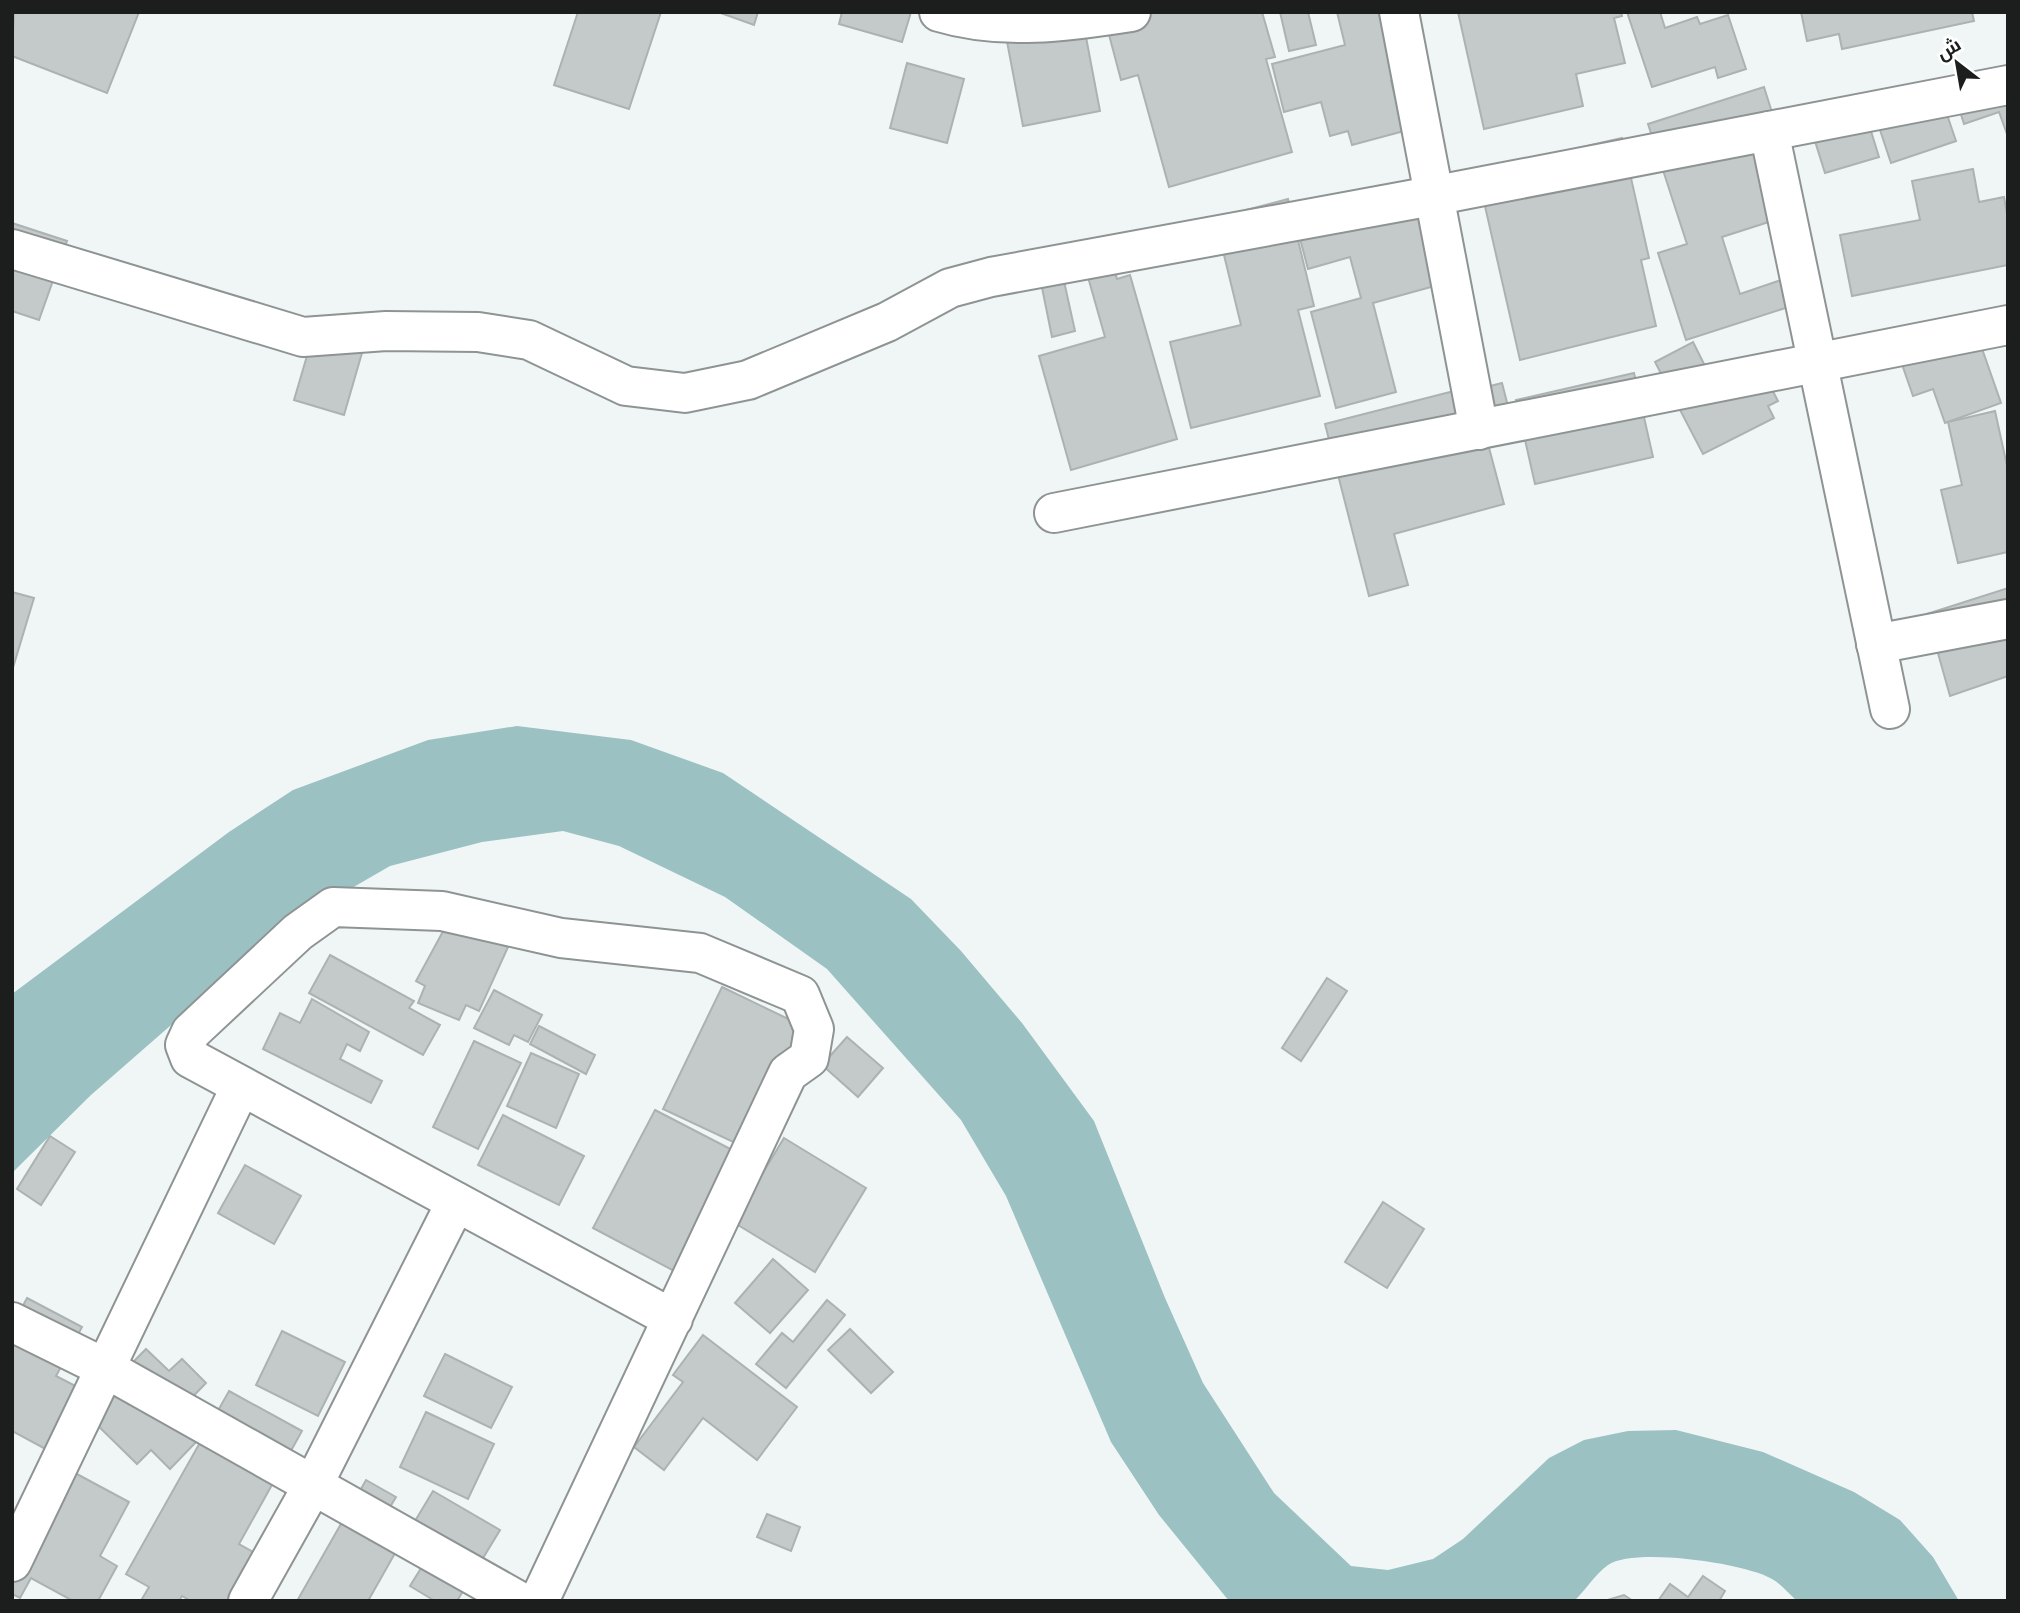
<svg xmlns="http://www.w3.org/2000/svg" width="2020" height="1613" font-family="'Source Sans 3',Cairo,sans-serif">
<rect width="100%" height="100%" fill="#f0f6f6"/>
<path fill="#9bc1c3" d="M 517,726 L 631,740 L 723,773 L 911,899 L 961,951 L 1022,1023 L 1094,1121 L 1165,1298 L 1203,1383 L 1274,1493 L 1351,1566 L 1388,1570 L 1433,1559 L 1463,1539 L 1549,1458 L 1584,1440 L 1628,1431 L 1676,1430 L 1763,1452 L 1854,1492 L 1900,1520 L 1933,1557 L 1959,1601 L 1797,1601 C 1789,1594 1781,1584 1772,1579 C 1745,1563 1634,1547 1608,1565 C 1595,1574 1586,1590 1574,1601 L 1229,1601 L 1159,1515 L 1111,1442 L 1006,1196 L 961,1120 L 827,969 L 725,897 L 619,846 L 563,831 L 482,842 L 390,866 L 281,929 L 91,1095 L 12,1173 L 12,994 L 229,832 L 293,790 L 428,740 Z"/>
<g fill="#c4caca" stroke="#acb2b2" stroke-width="2">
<path d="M 14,12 L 139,12 L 107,93 L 12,56 Z"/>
<path d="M 578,12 L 661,12 L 629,109 L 554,85 Z"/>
<path d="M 718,12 L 758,12 L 754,25 Z"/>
<path d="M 842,12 L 911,12 L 902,42 L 839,24 Z"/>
<path d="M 1103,12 L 1262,12 L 1275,57 L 1266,59 L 1292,152 L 1169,187 L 1138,75 L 1121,80 Z"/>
<path d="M 1280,12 L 1308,12 L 1316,45 L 1289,51 Z"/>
<path d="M 1337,12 L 1404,12 L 1420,73 L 1391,81 L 1404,131 L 1352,145 L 1348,131 L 1330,136 L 1321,102 L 1284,112 L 1272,64 L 1345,45 Z"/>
<path d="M 1458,12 L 1621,12 L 1622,16 L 1614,18 L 1625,63 L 1576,74 L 1583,106 L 1484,129 Z"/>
<path d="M 1627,12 L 1660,12 L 1665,28 L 1697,17 L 1700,24 L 1728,15 L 1746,69 L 1718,78 L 1715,67 L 1652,87 Z"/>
<path d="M 1801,12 L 1972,12 L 1974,21 L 1842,49 L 1839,34 L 1807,41 Z"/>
<path d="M 1082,16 L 1100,111 L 1023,126 L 1005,31 Z"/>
<path d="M 907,63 L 964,79 L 947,143 L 890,128 Z"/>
<path d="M 2008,65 L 2008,137 L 1999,112 L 1964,124 L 1951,83 Z"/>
<path d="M 1936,82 L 1956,141 L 1891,163 L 1871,103 Z"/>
<path d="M 1764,87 L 1803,211 L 1722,237 L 1740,294 L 1796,275 L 1804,302 L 1686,340 L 1658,253 L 1687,244 L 1648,124 Z"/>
<path d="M 1862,102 L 1879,157 L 1825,173 L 1808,119 Z"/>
<path d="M 1622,138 L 1649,258 L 1641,260 L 1656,326 L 1520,360 L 1477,171 Z"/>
<path d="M 1973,169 L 1979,202 L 2004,197 L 2008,219 L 2008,265 L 1852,296 L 1840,235 L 1920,220 L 1912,181 Z"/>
<path d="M 1430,177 L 1449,282 L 1373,303 L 1396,392 L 1336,408 L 1311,312 L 1361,298 L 1350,257 L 1308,269 L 1293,212 Z"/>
<path d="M 1288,199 L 1314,306 L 1298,310 L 1320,396 L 1191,428 L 1170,342 L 1241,325 L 1215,218 Z"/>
<path d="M 12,223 L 67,241 L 39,320 L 12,311 Z"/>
<path d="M 1109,248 L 1117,279 L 1130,275 L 1177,439 L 1071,470 L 1039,356 L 1105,337 L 1082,256 Z"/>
<path d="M 1060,263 L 1075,331 L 1052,337 L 1038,268 Z"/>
<path d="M 1972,320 L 2001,403 L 1945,423 L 1933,389 L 1913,396 L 1896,347 Z"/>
<path d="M 314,332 L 364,346 L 344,415 L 294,400 Z"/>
<path d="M 1693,342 L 1710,376 L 1765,376 L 1778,401 L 1768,406 L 1774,418 L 1703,454 L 1655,362 Z"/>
<path d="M 1634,373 L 1653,457 L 1535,484 L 1516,400 Z"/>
<path d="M 1502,383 L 1512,422 L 1484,429 L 1504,504 L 1394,534 L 1408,585 L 1369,596 L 1325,424 L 1454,391 L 1455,395 Z"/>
<path d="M 1995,411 L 2008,470 L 2008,552 L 1958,563 L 1941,490 L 1962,485 L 1948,422 Z"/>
<path d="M 2008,588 L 2008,676 L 1950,696 L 1927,614 Z"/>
<path d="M 12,592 L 34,598 L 12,671 Z"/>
<path d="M 447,924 L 508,947 L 479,1011 L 466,1005 L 459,1020 L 418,1003 L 425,986 L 416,981 Z"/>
<path d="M 330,955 L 414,1001 L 409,1008 L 440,1025 L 423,1055 L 309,993 Z"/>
<path d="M 1327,978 L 1347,991 L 1301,1061 L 1282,1048 Z"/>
<path d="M 722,987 L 805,1027 L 746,1148 L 663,1109 Z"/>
<path d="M 494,990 L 542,1015 L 528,1042 L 514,1035 L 509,1045 L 474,1028 Z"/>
<path d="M 312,999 L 369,1032 L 360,1051 L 347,1044 L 340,1059 L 382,1081 L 371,1103 L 263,1049 L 280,1013 L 300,1023 Z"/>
<path d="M 539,1026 L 595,1055 L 586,1074 L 530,1044 Z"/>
<path d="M 847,1037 L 883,1068 L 858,1097 L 822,1065 Z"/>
<path d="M 474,1041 L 521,1063 L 478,1149 L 433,1127 Z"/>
<path d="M 531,1053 L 579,1074 L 556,1128 L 507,1106 Z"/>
<path d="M 655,1110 L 740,1154 L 678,1273 L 593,1228 Z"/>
<path d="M 503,1115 L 584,1156 L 559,1205 L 478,1165 Z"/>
<path d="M 50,1136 L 75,1152 L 41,1205 L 17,1189 Z"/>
<path d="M 784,1138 L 866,1188 L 815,1272 L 733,1222 Z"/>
<path d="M 245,1165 L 301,1196 L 274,1244 L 218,1213 Z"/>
<path d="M 1383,1202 L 1424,1229 L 1387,1288 L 1345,1262 Z"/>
<path d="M 773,1259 L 808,1290 L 770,1333 L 735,1303 Z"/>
<path d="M 27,1298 L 82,1327 L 56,1376 L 85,1391 L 73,1413 L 99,1427 L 75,1473 L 129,1502 L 100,1556 L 117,1566 L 98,1601 L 73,1601 L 31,1578 L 20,1598 L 12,1594 L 12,1529 L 53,1453 L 12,1431 L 12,1326 Z"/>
<path d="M 827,1300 L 845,1315 L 786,1388 L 756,1364 L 782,1333 L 793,1342 Z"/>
<path d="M 850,1329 L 893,1372 L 871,1393 L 828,1350 Z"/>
<path d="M 282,1331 L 345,1362 L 318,1416 L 256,1385 Z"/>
<path d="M 703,1335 L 797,1407 L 757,1460 L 703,1418 L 664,1470 L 634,1447 L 683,1382 L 673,1375 Z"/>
<path d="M 146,1349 L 169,1371 L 182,1359 L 206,1383 L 175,1415 L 199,1439 L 170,1469 L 151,1450 L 137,1464 L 84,1412 Z"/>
<path d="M 445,1354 L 512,1387 L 491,1428 L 424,1396 Z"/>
<path d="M 229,1391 L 302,1431 L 239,1544 L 255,1553 L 228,1601 L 191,1601 L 182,1596 L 179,1601 L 145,1601 L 142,1599 L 149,1587 L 126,1574 Z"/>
<path d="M 426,1412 L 494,1444 L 468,1499 L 400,1467 Z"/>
<path d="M 366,1480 L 396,1497 L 387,1512 L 411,1525 L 368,1601 L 297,1601 Z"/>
<path d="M 433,1491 L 500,1530 L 457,1601 L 435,1601 L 410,1586 L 423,1565 L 397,1551 Z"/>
<path d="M 767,1514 L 800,1527 L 791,1551 L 757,1537 Z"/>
<path d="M 1703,1576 L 1725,1591 L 1719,1601 L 1658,1601 L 1670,1584 L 1688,1597 Z"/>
<path d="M 1624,1595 L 1633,1601 L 1604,1601 Z"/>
</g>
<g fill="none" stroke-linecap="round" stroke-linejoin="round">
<defs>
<g id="minor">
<path d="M 939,12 C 1002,31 1067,22 1131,12"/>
<path d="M 1399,12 L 1479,430"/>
<path d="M 1769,131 L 1890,709"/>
<path d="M 12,249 L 303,337 L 386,331 L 478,332 L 529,340 L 626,386 L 685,393 L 748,380 L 887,322 L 950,288 L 991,277 L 1432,196 L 2008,85"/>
<path d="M 1054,513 L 2008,325"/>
<path d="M 1876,644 L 2008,619"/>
<path d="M 12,1322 L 105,1368 L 519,1601"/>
<path d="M 12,1562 L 241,1086"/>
<path d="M 248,1601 L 313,1485 L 456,1202"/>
<path d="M 539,1601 L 788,1073 L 809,1058 L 814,1029 L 800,995 L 700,953 L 561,938 L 442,911 L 333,907 L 298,932 L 191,1032 L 185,1045 L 190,1058 L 673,1319"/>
</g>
</defs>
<use href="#minor" stroke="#8e9393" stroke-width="42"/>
<use href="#minor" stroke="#fff" stroke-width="38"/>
</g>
<rect width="2020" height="1613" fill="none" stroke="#1c1e1e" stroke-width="28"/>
<g transform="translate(1957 63) rotate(329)" stroke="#ffffff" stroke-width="5" paint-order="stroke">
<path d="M0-5L12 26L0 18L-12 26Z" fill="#1c1e1e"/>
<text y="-10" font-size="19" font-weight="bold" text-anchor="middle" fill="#1c1e1e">ش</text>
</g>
</svg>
